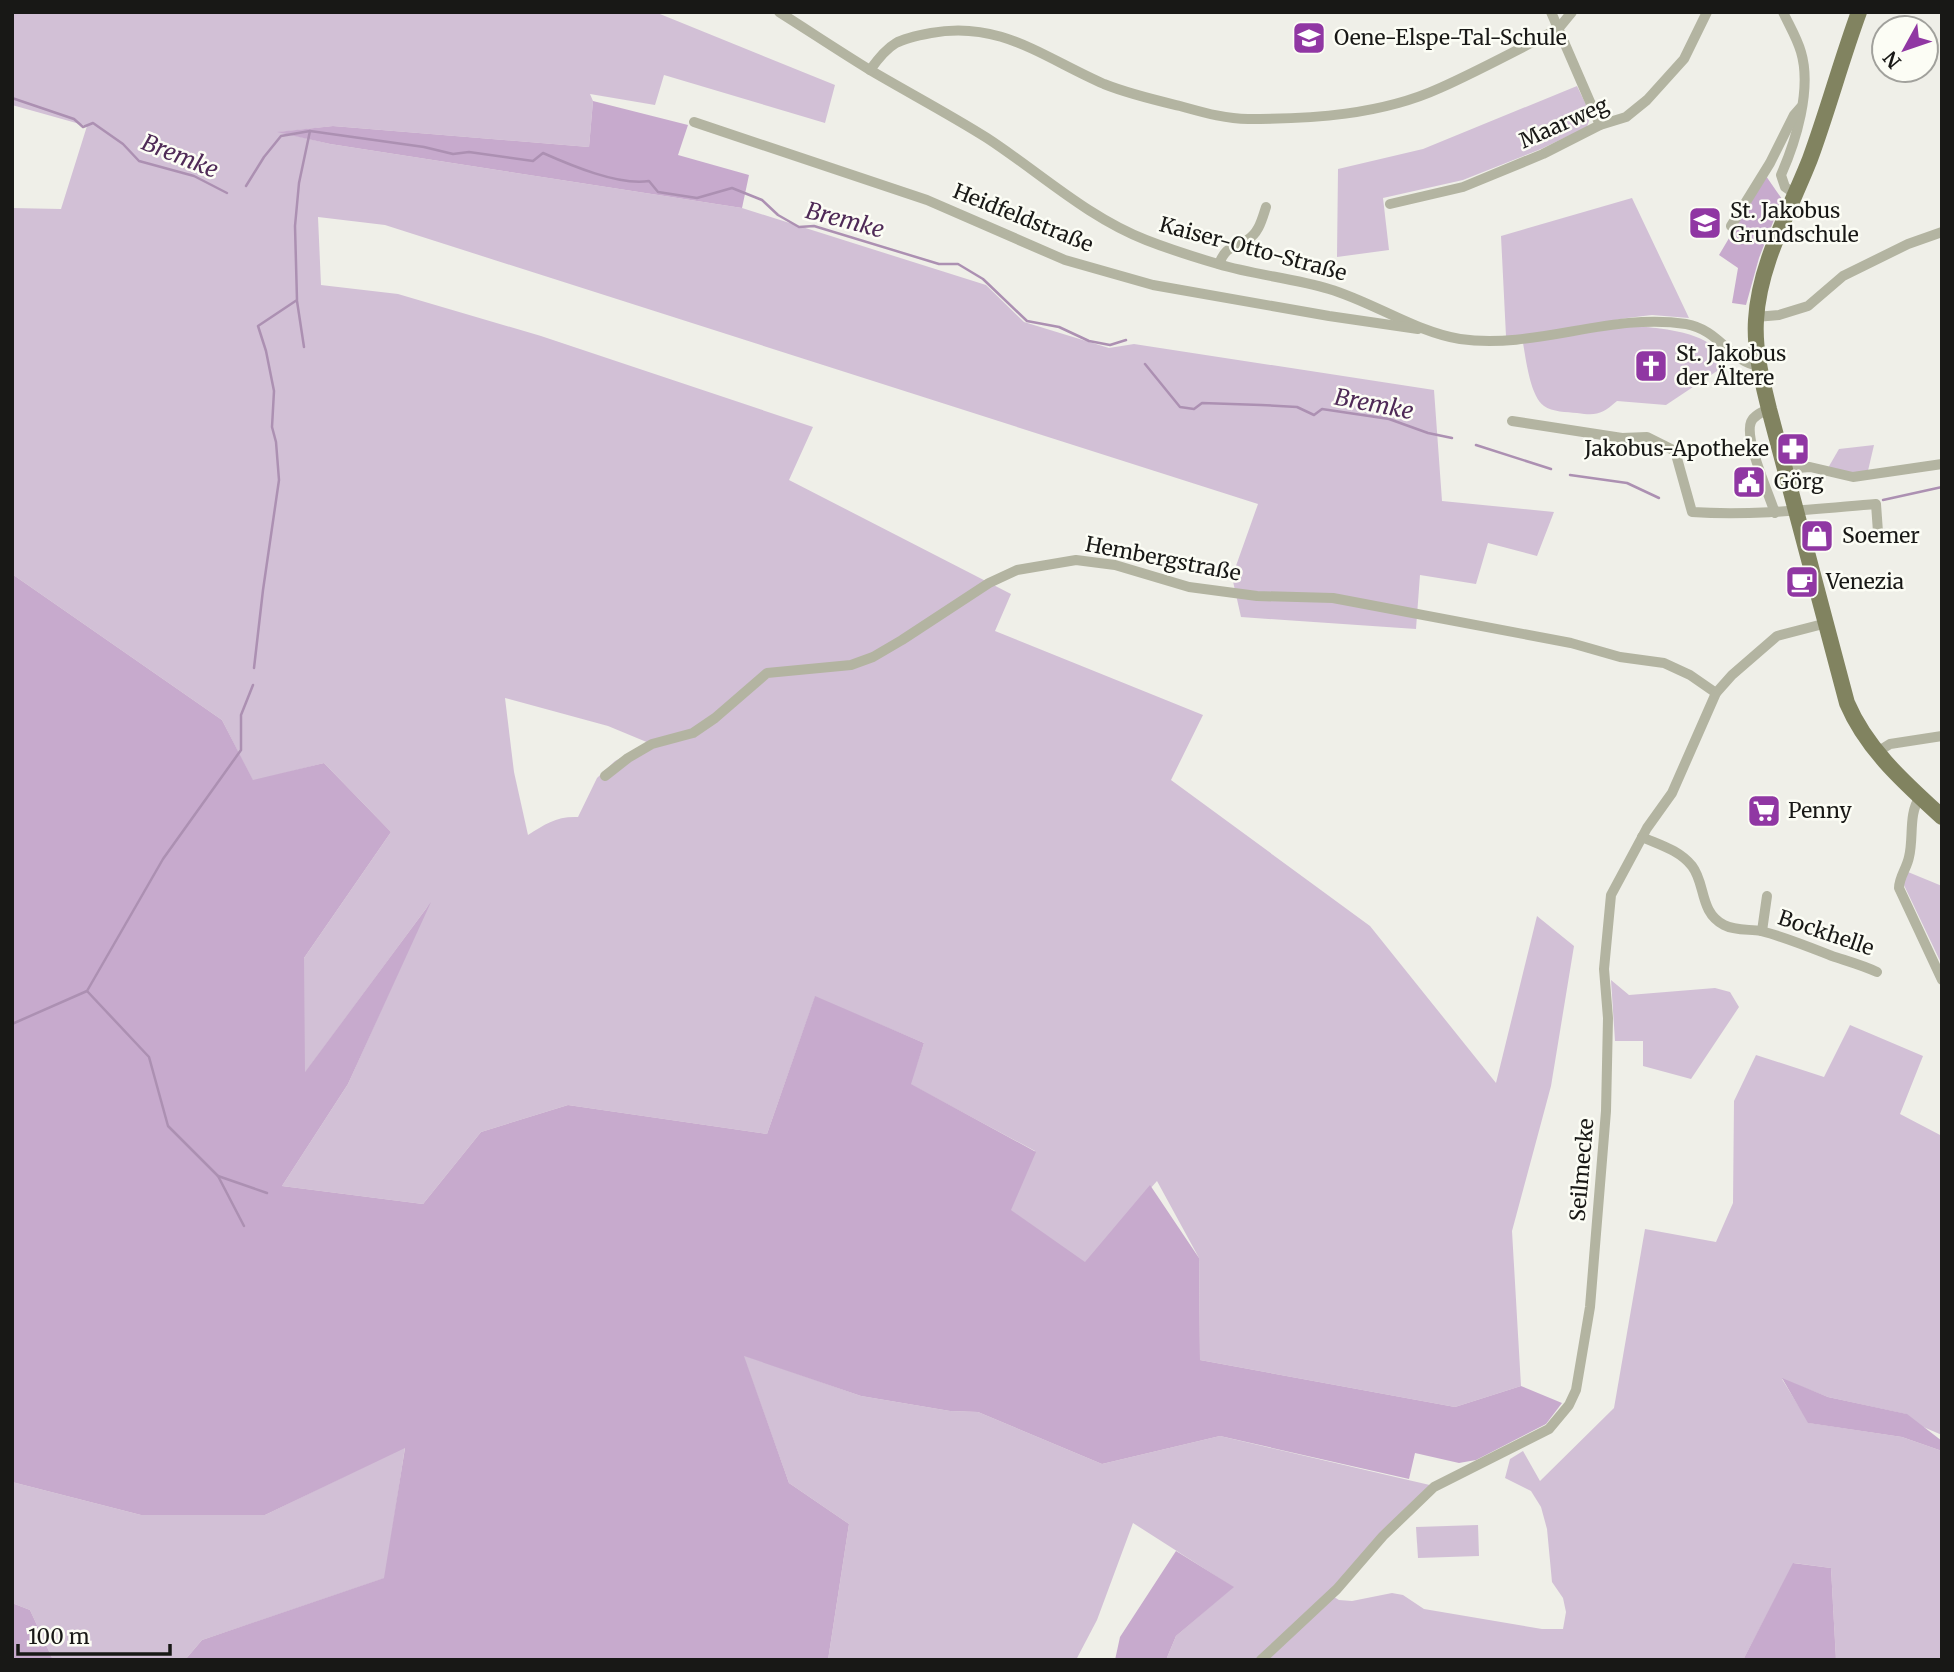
<svg xmlns="http://www.w3.org/2000/svg" width="1954" height="1672" font-family="Merriweather,serif">
<rect width="100%" height="100%" fill="#efefe8"/>
<g fill="#d2c0d6" fill-rule="evenodd">
<path d="M 12,12 L 655,12 L 835,85 L 825,123 L 664,75 L 655,105 L 590,94 L 593,101 L 589,147 L 333,126 L 280,132 L 330,144 L 742,208 L 986,285 L 1024,322 L 1109,348 L 1134,344 L 1434,390 L 1442,501 L 1554,512 L 1537,556 L 1488,543 L 1476,584 L 1420,575 L 1416,629 L 1241,617 L 1232,577 L 1258,504 L 385,225 L 318,217 L 321,285 L 398,294 L 541,336 L 813,427 L 789,480 L 1011,594 L 995,631 L 1203,715 L 1171,780 L 1370,926 L 1496,1083 L 1537,916 L 1574,946 L 1551,1086 L 1512,1231 L 1521,1386 L 1455,1407 L 1200,1360 L 1199,1258 L 1157,1181 L 1085,1263 L 1010,1210 L 1035,1151 L 910,1084 L 924,1043 L 815,997 L 767,1134 L 568,1105 L 481,1132 L 423,1204 L 282,1186 L 348,1084 L 428,906 L 304,1074 L 304,958 L 391,832 L 324,763 L 253,781 L 222,720 L 12,574 L 12,208 L 61,209 L 87,126 L 12,105 ZM 505,698 L 608,726 L 649,743 L 615,761 L 597,778 L 578,817 C 557,816 545,824 528,835 L 514,772 Z"/>
<path d="M 1577,86 L 1591,115 L 1587,127 L 1541,149 L 1463,180 L 1383,198 L 1389,250 L 1337,257 L 1338,169 L 1423,149 Z"/>
<path d="M 1632,198 L 1689,318 L 1652,315 L 1627,318 L 1516,337 L 1506,336 L 1501,236 Z"/>
<path d="M 1631,326 C 1652,327 1735,332 1717,371 L 1666,405 L 1617,401 C 1602,414 1597,416 1577,413 C 1567,412 1552,412 1544,406 C 1530,396 1526,359 1523,343 Z"/>
<path d="M 1874,445 L 1867,475 L 1828,468 L 1839,449 Z"/>
<path d="M 1908,872 L 1942,886 L 1942,965 L 1903,883 Z"/>
<path d="M 1611,980 L 1629,995 L 1715,988 L 1730,992 L 1739,1007 L 1691,1079 L 1643,1066 L 1643,1041 L 1615,1041 Z"/>
<path d="M 1850,1025 L 1923,1056 L 1900,1114 L 1942,1136 L 1942,1435 L 1921,1426 L 1906,1414 L 1828,1397 L 1782,1379 L 1809,1423 L 1902,1437 L 1942,1451 L 1942,1660 L 1836,1660 L 1831,1568 L 1794,1563 L 1743,1660 L 1166,1660 L 1176,1636 L 1233,1587 L 1133,1523 L 1097,1620 L 1076,1660 L 828,1660 L 849,1524 L 789,1483 L 743,1355 L 861,1396 L 950,1411 L 978,1412 L 1102,1464 L 1220,1436 L 1434,1486 L 1334,1597 L 1339,1600 L 1352,1601 L 1392,1593 L 1403,1595 L 1424,1609 L 1542,1629 L 1563,1629 L 1566,1612 L 1563,1598 L 1552,1582 L 1547,1529 L 1541,1507 L 1531,1491 L 1505,1478 L 1510,1459 L 1523,1451 L 1540,1481 L 1614,1408 L 1645,1229 L 1716,1242 L 1733,1203 L 1734,1101 L 1756,1055 L 1824,1077 Z"/>
<path d="M 405,1447 L 385,1578 L 202,1640 L 185,1660 L 53,1660 L 30,1610 L 12,1603 L 12,1482 L 141,1515 L 265,1515 Z"/>
<path d="M 1478,1525 L 1479,1556 L 1418,1558 L 1416,1527 Z"/>
</g>
<g fill="#c7aacd">
<path d="M 593,101 L 688,125 L 678,155 L 749,175 L 742,208 L 330,144 L 277,132 L 333,126 L 589,147 Z"/>
<path d="M 1766,176 L 1782,199 L 1759,258 L 1746,305 L 1732,303 L 1738,268 L 1719,255 Z"/>
<path d="M 12,574 L 222,720 L 253,780 L 324,763 L 391,832 L 304,958 L 305,1072 L 431,902 L 348,1084 L 282,1186 L 423,1204 L 481,1132 L 568,1105 L 767,1134 L 815,996 L 924,1043 L 911,1084 L 1036,1152 L 1011,1210 L 1085,1262 L 1150,1185 L 1199,1258 L 1200,1360 L 1455,1407 L 1521,1386 L 1562,1403 L 1546,1424 L 1476,1460 L 1459,1463 L 1415,1453 L 1409,1479 L 1220,1436 L 1102,1464 L 978,1412 L 950,1411 L 861,1396 L 744,1356 L 789,1483 L 849,1524 L 828,1660 L 185,1660 L 202,1640 L 384,1578 L 405,1448 L 265,1515 L 141,1515 L 12,1482 Z"/>
<path d="M 1782,1378 L 1828,1397 L 1907,1414 L 1942,1441 L 1942,1451 L 1902,1437 L 1808,1423 Z"/>
<path d="M 1176,1551 L 1234,1587 L 1176,1636 L 1166,1660 L 1115,1660 L 1120,1637 Z"/>
<path d="M 1793,1563 L 1831,1568 L 1836,1660 L 1743,1660 Z"/>
<path d="M 12,1603 L 30,1610 L 53,1660 L 12,1660 Z"/>
</g>
<g fill="none" stroke-linecap="round" stroke-linejoin="round">
<g stroke="#ac90b2" stroke-width="2.5">
<path d="M 12,98 L 74,119 L 83,127 L 93,123 L 123,144 L 139,161 L 194,176 L 227,193"/>
<path d="M 246,186 L 264,157 L 281,136 L 310,131 L 424,147 L 453,154 L 469,152 L 533,161 L 543,153 C 570,165 619,186 649,181 L 658,192 L 697,198 L 732,188 L 762,200 L 778,215 L 799,227 L 814,226 L 939,264 L 958,264 L 983,279 L 1027,321 L 1059,327 L 1089,341 L 1110,345 L 1126,340"/>
<path d="M 297,301 L 304,347"/>
<path d="M 1145,364 L 1180,407 L 1194,409 L 1202,403 L 1261,405 L 1297,407 L 1314,415 L 1322,409 L 1389,419 L 1428,433 L 1452,438"/>
<path d="M 1476,445 L 1551,469"/>
<path d="M 1570,475 L 1627,483 L 1659,498"/>
<path d="M 1883,500 L 1942,487"/>
<path d="M 254,668 L 263,590 L 279,480 L 276,442 L 272,427 L 274,391 L 266,351 L 258,326 L 297,300 L 295,226 L 299,183 L 310,131"/>
<path d="M 87,991 L 149,1057 L 168,1126 L 218,1176 L 244,1226"/>
<path d="M 12,1024 L 87,991 L 163,859 L 241,750 L 241,715 L 253,685"/>
<path d="M 218,1176 L 267,1193"/>
</g>
<g stroke="#b3b4a1" stroke-width="10">
<path d="M 779,12 C 809,31 839,51 870,70 C 909,93 949,114 987,138 C 1039,172 1087,217 1146,240 C 1169,249 1194,257 1218,264 C 1254,275 1293,278 1329,289 C 1373,302 1416,332 1460,339 C 1536,350 1610,312 1686,324 C 1720,330 1729,361 1759,366"/>
<path d="M 1551,12 L 1600,125"/>
<path d="M 1783,12 C 1789,25 1797,38 1801,52 C 1812,89 1796,141 1781,175 L 1785,187 L 1795,194"/>
<path d="M 870,70 C 890,42 898,39 931,33 C 1000,20 1044,58 1104,84 C 1129,94 1155,100 1180,106 C 1202,112 1225,119 1248,119 C 1311,119 1381,115 1440,88 C 1480,70 1519,49 1558,29 L 1572,12"/>
<path d="M 694,122 L 927,200 L 1065,260 L 1153,285 L 1329,316 L 1418,329"/>
<path d="M 1390,204 L 1463,187 L 1543,154 L 1600,125 L 1626,117 L 1647,100 L 1684,59 L 1707,12"/>
<path d="M 1731,226 L 1770,163 L 1794,115 L 1801,107"/>
<path d="M 1219,264 C 1226,246 1232,249 1247,240 C 1259,233 1262,219 1266,207"/>
<path d="M 1756,317 L 1779,315 L 1808,306 L 1843,276 L 1908,244 L 1942,232"/>
<path d="M 1769,409 C 1762,412 1754,415 1751,422 C 1744,439 1769,494 1775,513"/>
<path d="M 1512,421 L 1622,438 L 1647,437 L 1675,451 L 1692,512 C 1754,516 1814,509 1876,504 L 1878,532"/>
<path d="M 1785,469 L 1810,467 L 1853,477 L 1942,464"/>
<path d="M 1877,752 L 1890,744 L 1942,736"/>
<path d="M 605,776 L 628,758 L 652,744 L 693,733 L 715,718 L 767,673 L 851,665 L 873,657 L 902,640 L 989,583 L 1017,570 L 1076,560 L 1115,565 L 1189,587 L 1257,596 L 1333,598 L 1571,643 L 1620,657 L 1664,663 L 1690,675 L 1716,693"/>
<path d="M 1920,797 C 1908,814 1914,837 1909,857 C 1907,868 1899,877 1899,888 L 1942,980"/>
<path d="M 1642,837 C 1660,845 1679,850 1692,866 C 1706,884 1699,912 1724,925 C 1735,931 1750,929 1761,931 C 1785,937 1809,947 1832,956 C 1847,961 1862,965 1877,972"/>
<path d="M 1762,931 L 1767,896"/>
<path d="M 1261,1660 L 1337,1589 L 1383,1536 L 1434,1487 L 1549,1429 L 1569,1405 L 1576,1390 L 1590,1307 L 1606,1111 L 1608,1018 L 1604,969 L 1611,895 L 1647,828 L 1672,793 L 1716,693 L 1732,675 L 1777,636 L 1827,623"/>
</g>
<path stroke="#818360" stroke-width="16" d="M 1859,12 C 1841,61 1828,110 1810,159 C 1790,210 1759,264 1756,320 C 1754,350 1762,380 1769,409 L 1847,703 C 1867,750 1905,783 1942,817"/>
</g>
<defs>
<symbol id="school-square" viewBox="-11 -11 22 22"><rect x="-9" y="-9" width="18" height="18" rx="4" fill="#9037a3" stroke="#fcfdf5"/><path d="M0-5L7-2L0 1L-7-2ZM-4 1L0 2.5L4 1V4Q0 6-4 4Z" fill="#fff"/></symbol>
<symbol id="church-square" viewBox="-11 -11 22 22"><rect x="-9" y="-9" width="18" height="18" rx="4" fill="#9037a3" stroke="#fcfdf5"/><path d="M-1.2-6h2.4v3.5h3.3v2.4h-3.3V6h-2.4V-.1h-3.3v-2.4h3.3Z" fill="#fff"/></symbol>
<symbol id="pharmacy-square" viewBox="-11 -11 22 22"><rect x="-9" y="-9" width="18" height="18" rx="4" fill="#9037a3" stroke="#fcfdf5"/><path d="M-2-6h4v4h4v4h-4v4h-4v-4h-4v-4h4Z" fill="#fff"/></symbol>
<symbol id="civic-square" viewBox="-11 -11 22 22"><rect x="-9" y="-9" width="18" height="18" rx="4" fill="#9037a3" stroke="#fcfdf5"/><path d="M-.6-6.5H3V-4.5H.6V-3L4-1V1h2V6H-6V1h2V-1L-.6-3ZM-1.2 2.5V6h2.4V2.5Z" fill="#fff"/></symbol>
<symbol id="shop-square" viewBox="-11 -11 22 22"><rect x="-9" y="-9" width="18" height="18" rx="4" fill="#9037a3" stroke="#fcfdf5"/><path d="M-5-2.5h2.3a2.7 3.5 0 0 1 5.4 0H5L5.5 6h-11ZM-1.5-2.5h3a1.5 2.3 0 0 0-3 0Z" fill="#fff"/></symbol>
<symbol id="cafe-square" viewBox="-11 -11 22 22"><rect x="-9" y="-9" width="18" height="18" rx="4" fill="#9037a3" stroke="#fcfdf5"/><path d="M-5.5-4.5H6V0H3Q3 3.5 0 3.5H-2.5Q-5.5 3.5-5.5 0ZM3-3.2v2h1.7v-2ZM-6 4.5H4V6H-6Z" fill="#fff"/></symbol>
<symbol id="supermarket-square" viewBox="-11 -11 22 22"><rect x="-9" y="-9" width="18" height="18" rx="4" fill="#9037a3" stroke="#fcfdf5"/><path d="M-6-5.5h2.5l.6 2H6L4.5 2H-2.5L-4.4-4H-6ZM-1.5 3.2a1.3 1.3 0 1 0 .1 0ZM3 3.2a1.3 1.3 0 1 0 .1 0Z" fill="#fff"/></symbol>
</defs>
<g fill-rule="evenodd">
<use href="#school-square" x="1290" y="19" width="38" height="38"/>
<use href="#school-square" x="1686" y="204" width="38" height="38"/>
<use href="#church-square" x="1632" y="347" width="38" height="38"/>
<use href="#pharmacy-square" x="1774" y="430" width="38" height="38"/>
<use href="#civic-square" x="1730" y="463" width="38" height="38"/>
<use href="#shop-square" x="1798" y="517" width="38" height="38"/>
<use href="#cafe-square" x="1783" y="563" width="38" height="38"/>
<use href="#supermarket-square" x="1745" y="792" width="38" height="38"/>
</g>
<g text-anchor="middle" stroke-width="5" stroke-linejoin="round" paint-order="stroke">
<g font-size="21" fill="#181816" stroke="#fcfdf5" text-anchor="start">
<text x="1334" y="45">Oene-Elspe-Tal-Schule</text>
<text x="1730" y="218">St. Jakobus<tspan x="1730" dy="24">Grundschule</tspan></text>
<text x="1676" y="361">St. Jakobus<tspan x="1676" dy="24">der Ältere</tspan></text>
<text x="1769" y="456" text-anchor="end">Jakobus-Apotheke</text>
<text x="1774" y="489">Görg</text>
<text x="1842" y="543">Soemer</text>
<text x="1826" y="589">Venezia</text>
<text x="1788" y="818">Penny</text>
</g>
<g font-size="21" fill="#181816" stroke="#fcfdf5">
<text transform="translate(1564 123) rotate(-24)" y="7">Maarweg</text>
<text transform="translate(1023 218) rotate(22)" y="7">Heidfeldstraße</text>
<text transform="translate(1253 249) rotate(15)" y="7">Kaiser-Otto-Straße</text>
<text transform="translate(1163 559) rotate(11)" y="7">Hembergstraße</text>
<text transform="translate(1826 933) rotate(19)" y="7">Bockhelle</text>
<text transform="translate(1582 1170) rotate(-85)" y="7">Seilmecke</text>
</g>
<g font-size="23" font-style="italic" fill="#4f2a57" stroke="#fcfdf5">
<text transform="translate(180 156) rotate(22)" y="8">Bremke</text>
<text transform="translate(845 220) rotate(15)" y="8">Bremke</text>
<text transform="translate(1374 404) rotate(11)" y="8">Bremke</text>
</g>
</g>
<rect width="1954" height="1672" fill="none" stroke="#181816" stroke-width="28"/>
<g transform="translate(1905 49) rotate(230)"><circle r="33" fill="#fcfdf5" stroke="#a1a19c" stroke-width="2"/>
<path d="M0-5L12 26L0 18L-12 26Z" fill="#9037a3"/>
<text y="-10" font-size="19" font-weight="bold" text-anchor="middle" fill="#181816">N</text>
</g>
<path d="M18 1644v10h152v-10" fill="none" stroke="#181816" stroke-width="3.5"/>
<text x="28" y="1644" font-size="21" fill="#181816" stroke="#fcfdf5" stroke-width="5" paint-order="stroke">100 m</text>
</svg>
